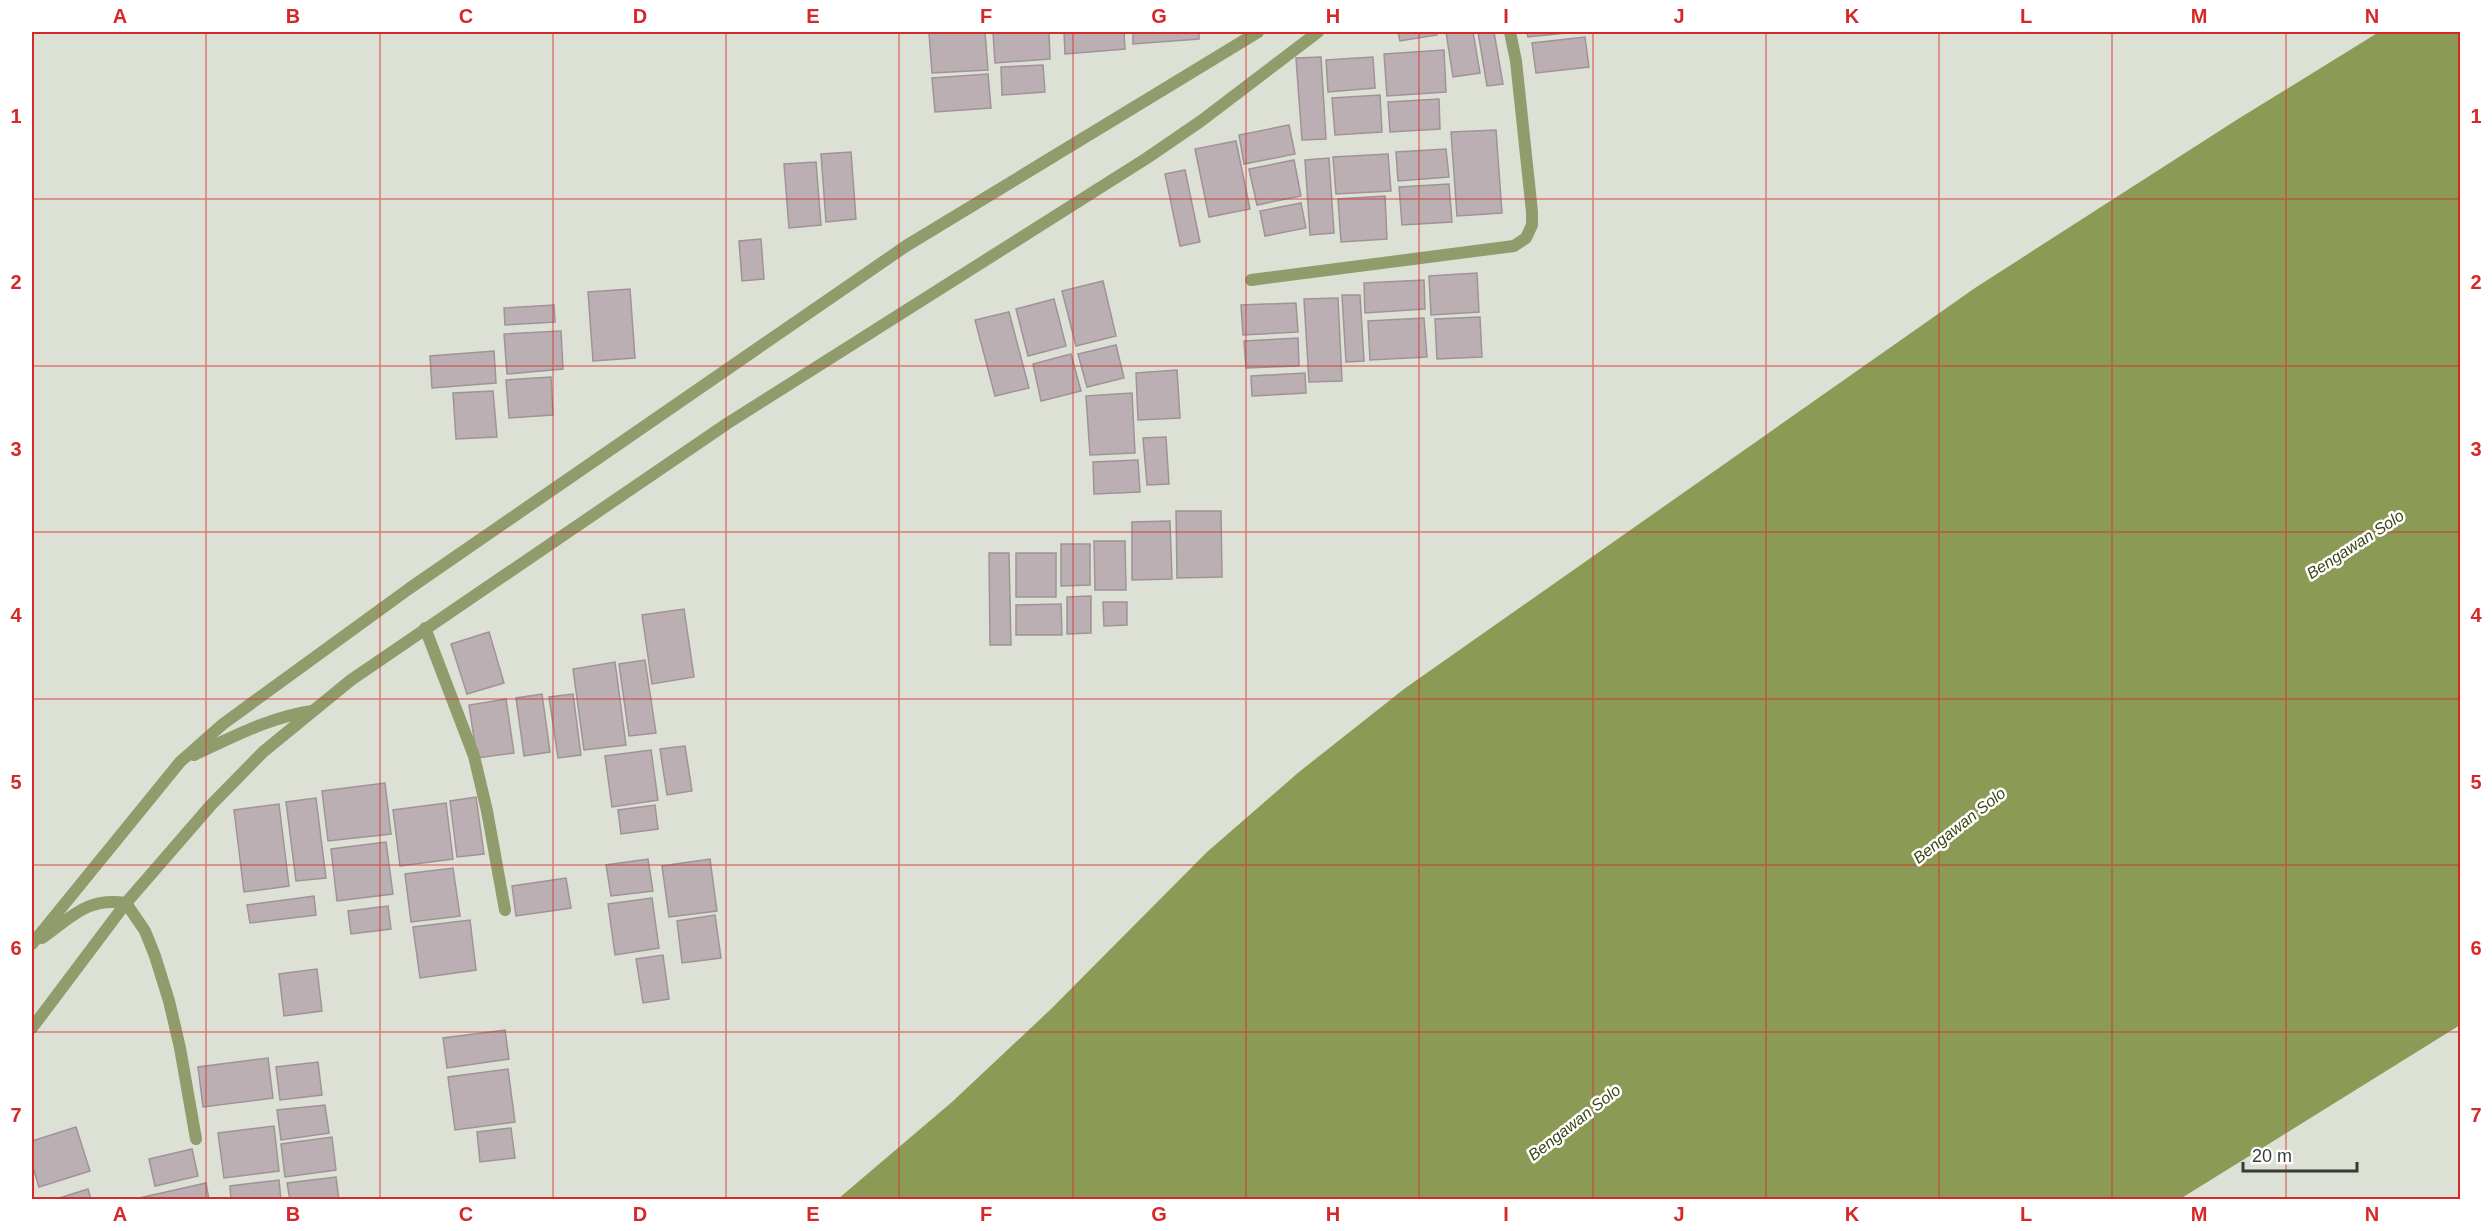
<svg xmlns="http://www.w3.org/2000/svg" width="2492" height="1231" font-family="Arial,sans-serif">
<rect width="100%" height="100%" fill="#dde0d4"/>
<path fill="#8b9b56" d="M 2379,32 L 2460,32 L 2460,1025 L 2180,1199 L 838,1199 L 952,1102 L 1051,1009 L 1207,852 L 1299,772 L 1404,689 L 1975,288 L 2238,119 Z"/>
<g fill="#bcafb3" stroke="#9f9397" stroke-width="1.5">
<path d="M 985,32 L 988,70 L 932,73 L 929,33 Z"/>
<path d="M 993,32 L 1049,32 L 1050,59 L 995,63 Z"/>
<path d="M 1064,32 L 1124,32 L 1125,49 L 1065,54 Z"/>
<path d="M 1133,32 L 1199,32 L 1199,39 L 1133,44 Z"/>
<path d="M 1398,32 L 1436,32 L 1437,35 L 1400,41 Z"/>
<path d="M 1446,32 L 1473,32 L 1480,73 L 1453,77 Z"/>
<path d="M 1478,32 L 1494,32 L 1503,84 L 1487,86 Z"/>
<path d="M 1527,32 L 1576,32 L 1528,37 Z"/>
<path d="M 1585,37 L 1589,67 L 1536,73 L 1532,43 Z"/>
<path d="M 1444,50 L 1446,92 L 1387,96 L 1384,54 Z"/>
<path d="M 1321,57 L 1326,139 L 1302,140 L 1296,58 Z"/>
<path d="M 1373,57 L 1375,88 L 1328,92 L 1326,60 Z"/>
<path d="M 1043,65 L 1045,92 L 1002,95 L 1001,67 Z"/>
<path d="M 988,74 L 991,108 L 935,112 L 932,78 Z"/>
<path d="M 1380,95 L 1382,132 L 1335,135 L 1332,98 Z"/>
<path d="M 1439,99 L 1440,129 L 1390,132 L 1388,102 Z"/>
<path d="M 1289,125 L 1295,154 L 1244,164 L 1239,135 Z"/>
<path d="M 1496,130 L 1502,213 L 1457,216 L 1451,132 Z"/>
<path d="M 1236,141 L 1250,209 L 1209,217 L 1195,149 Z"/>
<path d="M 1446,149 L 1449,177 L 1398,181 L 1396,152 Z"/>
<path d="M 851,152 L 856,219 L 826,222 L 821,154 Z"/>
<path d="M 1388,154 L 1391,191 L 1336,194 L 1333,157 Z"/>
<path d="M 1329,158 L 1334,233 L 1310,235 L 1305,160 Z"/>
<path d="M 1294,160 L 1301,196 L 1257,205 L 1249,169 Z"/>
<path d="M 816,162 L 821,225 L 789,228 L 784,164 Z"/>
<path d="M 1185,170 L 1200,242 L 1180,246 L 1165,174 Z"/>
<path d="M 1449,184 L 1452,222 L 1402,225 L 1399,187 Z"/>
<path d="M 1385,196 L 1387,239 L 1341,242 L 1338,199 Z"/>
<path d="M 1301,203 L 1306,228 L 1265,236 L 1260,211 Z"/>
<path d="M 761,239 L 764,279 L 742,281 L 739,241 Z"/>
<path d="M 1477,273 L 1479,312 L 1431,315 L 1429,276 Z"/>
<path d="M 1424,280 L 1425,309 L 1365,313 L 1364,283 Z"/>
<path d="M 1103,281 L 1116,336 L 1076,346 L 1062,291 Z"/>
<path d="M 630,289 L 635,358 L 593,361 L 588,292 Z"/>
<path d="M 1342,295 L 1360,295 L 1364,361 L 1346,362 Z"/>
<path d="M 1338,298 L 1342,381 L 1309,382 L 1304,299 Z"/>
<path d="M 1054,299 L 1066,346 L 1028,356 L 1016,309 Z"/>
<path d="M 1296,303 L 1298,332 L 1243,335 L 1241,305 Z"/>
<path d="M 554,305 L 555,322 L 505,325 L 504,308 Z"/>
<path d="M 1009,312 L 1029,388 L 995,396 L 975,320 Z"/>
<path d="M 1480,317 L 1482,357 L 1437,359 L 1435,319 Z"/>
<path d="M 1424,318 L 1427,357 L 1370,360 L 1368,321 Z"/>
<path d="M 561,331 L 563,369 L 507,374 L 504,334 Z"/>
<path d="M 1298,338 L 1299,366 L 1246,368 L 1244,341 Z"/>
<path d="M 1116,345 L 1124,378 L 1087,387 L 1078,354 Z"/>
<path d="M 494,351 L 496,383 L 432,388 L 430,356 Z"/>
<path d="M 1071,354 L 1081,391 L 1041,401 L 1033,364 Z"/>
<path d="M 1177,370 L 1180,418 L 1138,420 L 1136,373 Z"/>
<path d="M 1305,373 L 1306,393 L 1252,396 L 1251,376 Z"/>
<path d="M 551,377 L 553,415 L 509,418 L 506,380 Z"/>
<path d="M 493,391 L 497,437 L 456,439 L 453,393 Z"/>
<path d="M 1132,393 L 1135,453 L 1090,455 L 1086,396 Z"/>
<path d="M 1166,437 L 1169,484 L 1147,485 L 1143,438 Z"/>
<path d="M 1138,460 L 1140,492 L 1094,494 L 1093,462 Z"/>
<path d="M 1176,511 L 1221,511 L 1222,577 L 1177,578 Z"/>
<path d="M 1170,521 L 1172,579 L 1132,580 L 1132,522 Z"/>
<path d="M 1094,541 L 1125,541 L 1126,590 L 1095,590 Z"/>
<path d="M 1061,544 L 1090,544 L 1090,585 L 1061,586 Z"/>
<path d="M 989,553 L 1009,553 L 1011,645 L 990,645 Z"/>
<rect x="1016" y="553" width="40" height="44"/>
<path d="M 1091,596 L 1091,633 L 1067,634 L 1067,597 Z"/>
<path d="M 1103,602 L 1127,602 L 1127,625 L 1104,626 Z"/>
<path d="M 1061,604 L 1062,635 L 1016,635 L 1016,605 Z"/>
<path d="M 684,609 L 694,677 L 652,684 L 642,615 Z"/>
<path d="M 489,632 L 504,683 L 467,694 L 451,644 Z"/>
<path d="M 645,660 L 656,733 L 629,736 L 619,664 Z"/>
<path d="M 615,662 L 626,745 L 584,750 L 573,669 Z"/>
<path d="M 542,694 L 550,752 L 524,756 L 516,698 Z"/>
<path d="M 573,694 L 581,755 L 558,758 L 549,697 Z"/>
<path d="M 506,699 L 514,753 L 477,758 L 469,705 Z"/>
<path d="M 685,746 L 692,791 L 667,795 L 660,749 Z"/>
<path d="M 651,750 L 658,800 L 612,807 L 605,756 Z"/>
<path d="M 385,783 L 391,834 L 328,841 L 322,791 Z"/>
<path d="M 476,797 L 484,854 L 457,857 L 450,801 Z"/>
<path d="M 316,798 L 326,878 L 296,881 L 286,802 Z"/>
<path d="M 446,803 L 453,859 L 400,866 L 393,810 Z"/>
<path d="M 279,804 L 289,886 L 244,892 L 234,810 Z"/>
<path d="M 655,805 L 658,829 L 621,834 L 618,810 Z"/>
<path d="M 386,842 L 393,894 L 337,901 L 331,849 Z"/>
<path d="M 648,859 L 653,891 L 611,896 L 606,865 Z"/>
<path d="M 710,859 L 717,911 L 669,917 L 662,866 Z"/>
<path d="M 453,868 L 460,916 L 411,922 L 405,874 Z"/>
<path d="M 566,878 L 571,908 L 516,916 L 512,886 Z"/>
<path d="M 314,896 L 316,915 L 250,923 L 247,905 Z"/>
<path d="M 652,898 L 659,948 L 615,955 L 608,904 Z"/>
<path d="M 388,906 L 391,929 L 351,934 L 348,911 Z"/>
<path d="M 715,915 L 721,958 L 682,963 L 677,921 Z"/>
<path d="M 470,920 L 476,970 L 420,978 L 413,927 Z"/>
<path d="M 663,955 L 669,999 L 643,1003 L 636,959 Z"/>
<path d="M 317,969 L 322,1011 L 284,1016 L 279,974 Z"/>
<path d="M 505,1030 L 509,1059 L 447,1068 L 443,1038 Z"/>
<path d="M 268,1058 L 273,1098 L 203,1107 L 198,1067 Z"/>
<path d="M 318,1062 L 322,1095 L 280,1100 L 276,1067 Z"/>
<path d="M 508,1069 L 515,1122 L 455,1130 L 448,1077 Z"/>
<path d="M 325,1105 L 329,1133 L 281,1140 L 277,1110 Z"/>
<path d="M 274,1126 L 279,1171 L 224,1178 L 218,1133 Z"/>
<path d="M 76,1127 L 90,1171 L 39,1187 L 32,1164 L 32,1141 Z"/>
<path d="M 511,1128 L 515,1158 L 480,1162 L 477,1132 Z"/>
<path d="M 332,1137 L 336,1170 L 285,1177 L 281,1144 Z"/>
<path d="M 192,1149 L 198,1176 L 155,1186 L 149,1159 Z"/>
<path d="M 336,1177 L 339,1200 L 290,1200 L 287,1183 Z"/>
<path d="M 279,1180 L 281,1200 L 231,1200 L 230,1186 Z"/>
<path d="M 206,1183 L 209,1200 L 135,1199 Z"/>
<path d="M 88,1189 L 91,1200 L 53,1200 Z"/>
</g>
<g fill="none" stroke-linecap="round" stroke-linejoin="round">
<g stroke="#909c6b" stroke-width="12">
<path d="M 1251,280 L 1514,246 L 1526,238 L 1532,225 L 1532,212 L 1516,61 L 1510,32"/>
<path d="M 425,628 L 474,756 L 487,811 L 505,910"/>
<path d="M 194,755 C 233,737 270,717 312,711"/>
<path d="M 42,938 C 72,917 87,897 126,903 L 145,931 L 155,956 L 169,1001 L 180,1048 L 196,1139"/>
<path d="M 32,944 L 180,762 L 223,724 L 410,588 L 906,246 L 1258,32"/>
<path d="M 32,1028 L 126,903 L 211,805 L 263,752 L 351,680 L 728,423 L 1147,158 L 1201,121 L 1318,32"/>
</g>
</g>
<path fill="none" stroke="#d62828" stroke-width="1.5" stroke-opacity="0.55" d="M 206,32 L 206,1200M 380,32 L 380,1200M 553,32 L 553,1200M 726,32 L 726,1200M 899,32 L 899,1200M 1073,32 L 1073,1200M 1246,32 L 1246,1200M 1419,32 L 1419,1200M 1593,32 L 1593,1200M 1766,32 L 1766,1200M 1939,32 L 1939,1200M 2112,32 L 2112,1200M 2286,32 L 2286,1200M 32,199 L 2460,199M 32,366 L 2460,366M 32,532 L 2460,532M 32,699 L 2460,699M 32,865 L 2460,865M 32,1032 L 2460,1032"/>
<g text-anchor="middle" stroke-width="5" stroke-linejoin="round" paint-order="stroke">
<g font-size="16" font-style="italic" fill="#3b4510" stroke="#fff">
<text transform="translate(2355 544) rotate(-33)" y="6">Bengawan Solo</text>
<text transform="translate(1959 825) rotate(-38)" y="6">Bengawan Solo</text>
<text transform="translate(1574 1122) rotate(-38)" y="6">Bengawan Solo</text>
</g>
</g>
<rect width="2492" height="1231" fill="none" stroke="#ffffff" stroke-width="66"/>
<path d="M2243 1162v9h114v-9" fill="none" stroke="#393b36" stroke-width="3"/>
<text x="2252" y="1162" font-size="18" fill="#393b36" stroke="#ffffff" stroke-width="4.5" paint-order="stroke">20 m</text>
<rect x="33" y="33" width="2426" height="1165" fill="none" stroke="#d62828" stroke-width="2"/>
<g font-size="20" text-anchor="middle" font-weight="bold" fill="#d62828">
<text x="120" y="23">A</text>
<text x="293" y="23">B</text>
<text x="466" y="23">C</text>
<text x="640" y="23">D</text>
<text x="813" y="23">E</text>
<text x="986" y="23">F</text>
<text x="1159" y="23">G</text>
<text x="1333" y="23">H</text>
<text x="1506" y="23">I</text>
<text x="1679" y="23">J</text>
<text x="1852" y="23">K</text>
<text x="2026" y="23">L</text>
<text x="2199" y="23">M</text>
<text x="2372" y="23">N</text>
<text x="16" y="123">1</text>
<text x="2476" y="123">1</text>
<text x="16" y="289">2</text>
<text x="2476" y="289">2</text>
<text x="16" y="456">3</text>
<text x="2476" y="456">3</text>
<text x="16" y="622">4</text>
<text x="2476" y="622">4</text>
<text x="16" y="789">5</text>
<text x="2476" y="789">5</text>
<text x="16" y="955">6</text>
<text x="2476" y="955">6</text>
<text x="16" y="1122">7</text>
<text x="2476" y="1122">7</text>
<text x="120" y="1221">A</text>
<text x="293" y="1221">B</text>
<text x="466" y="1221">C</text>
<text x="640" y="1221">D</text>
<text x="813" y="1221">E</text>
<text x="986" y="1221">F</text>
<text x="1159" y="1221">G</text>
<text x="1333" y="1221">H</text>
<text x="1506" y="1221">I</text>
<text x="1679" y="1221">J</text>
<text x="1852" y="1221">K</text>
<text x="2026" y="1221">L</text>
<text x="2199" y="1221">M</text>
<text x="2372" y="1221">N</text>
</g>
</svg>
